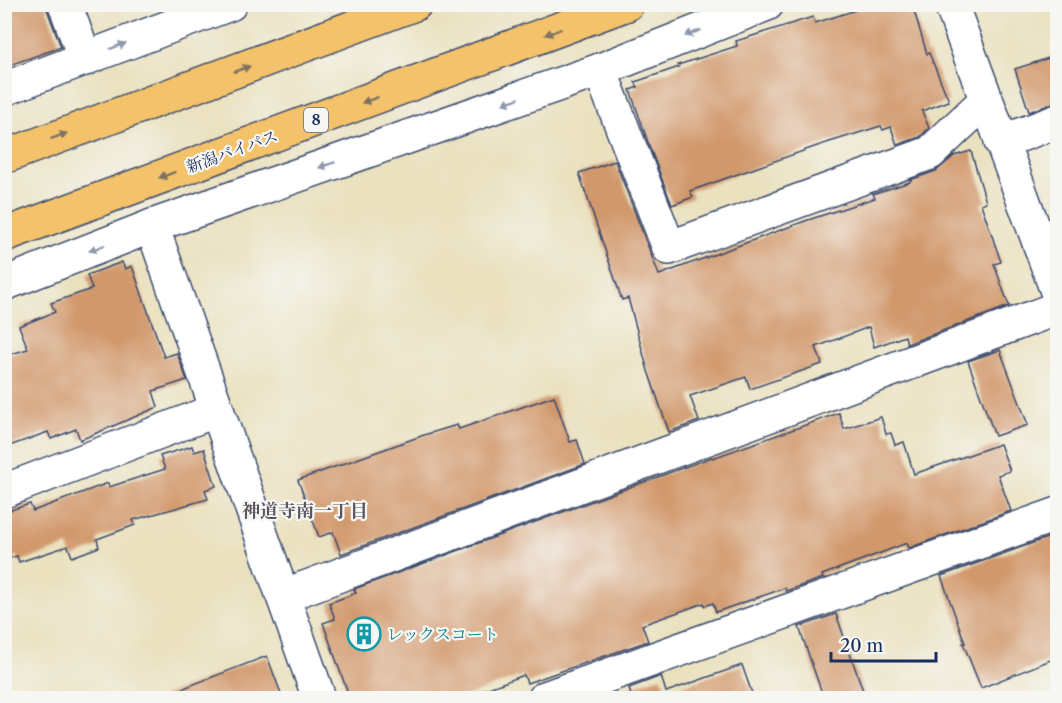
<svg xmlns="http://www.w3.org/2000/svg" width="1062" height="703" font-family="'Libre Caslon Text','Noto Serif JP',serif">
<rect width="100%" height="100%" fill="#f6f6f2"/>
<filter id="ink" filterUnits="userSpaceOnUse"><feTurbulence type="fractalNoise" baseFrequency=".0167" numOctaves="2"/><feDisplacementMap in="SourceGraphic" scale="12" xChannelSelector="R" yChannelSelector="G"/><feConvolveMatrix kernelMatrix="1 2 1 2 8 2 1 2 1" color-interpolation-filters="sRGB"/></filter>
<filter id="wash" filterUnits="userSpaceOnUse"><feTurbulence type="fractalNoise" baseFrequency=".008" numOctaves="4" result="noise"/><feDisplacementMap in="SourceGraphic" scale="24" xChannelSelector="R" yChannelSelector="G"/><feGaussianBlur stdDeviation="1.35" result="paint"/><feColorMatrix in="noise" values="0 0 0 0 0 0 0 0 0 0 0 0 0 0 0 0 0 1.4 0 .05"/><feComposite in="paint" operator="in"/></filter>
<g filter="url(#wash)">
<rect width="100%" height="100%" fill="#eae1bf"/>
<g id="blocks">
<g fill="#d1986c">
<path d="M 4,4 L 45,4 L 61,47 L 4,67 Z"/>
<path d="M 875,4 L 912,4 L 927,54 L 929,53 L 949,101 L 922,111 L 929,128 L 920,137 L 897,145 L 891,127 L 883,130 L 881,126 L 820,145 L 690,191 L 693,197 L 672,205 L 650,148 L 630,90 L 638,87 L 635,82 L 679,67 L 678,65 L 737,46 L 736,41 L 813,17 L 815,23 Z"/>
<path d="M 1058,55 L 1058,103 L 1052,103 L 1029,112 L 1015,69 Z"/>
<path d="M 971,151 L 986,202 L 981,204 L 1001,262 L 994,264 L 1009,306 L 907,344 L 905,336 L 874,347 L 869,327 L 816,347 L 822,364 L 750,389 L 746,377 L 690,396 L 699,421 L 669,432 L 648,371 L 628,298 L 622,300 L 579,173 L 615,161 L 659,275 L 805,221 L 875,198 L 873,194 L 910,182 L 910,180 L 936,171 L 954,156 Z"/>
<path d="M 122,262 L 125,269 L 132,266 L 164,357 L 177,353 L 187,380 L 153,391 L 158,407 L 80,440 L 76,429 L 51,439 L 48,432 L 4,448 L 4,356 L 28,349 L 19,326 L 55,312 L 51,303 L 92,289 L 87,275 Z"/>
<path d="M 1000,350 L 1028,425 L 995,436 L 968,361 Z"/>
<path d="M 554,396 L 570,442 L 577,440 L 585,464 L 341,554 L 333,532 L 319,537 L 298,480 L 424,435 L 457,425 L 459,429 Z"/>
<path d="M 839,413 L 844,429 L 881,417 L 886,434 L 891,433 L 895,445 L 904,442 L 914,474 L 1000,444 L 1010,471 L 998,475 L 1011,511 L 909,548 L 907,543 L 822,575 L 823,578 L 786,591 L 785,588 L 716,612 L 713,603 L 705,606 L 704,603 L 642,625 L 648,641 L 527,683 L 524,675 L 459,699 L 350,699 L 323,623 L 335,619 L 329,603 L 356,593 L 354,589 L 712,457 L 713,458 Z"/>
<path d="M 192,446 L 194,452 L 204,449 L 216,486 L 205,490 L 208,499 L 133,520 L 135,525 L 97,539 L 99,547 L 72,557 L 68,546 L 19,562 L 17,556 L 4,560 L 4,512 L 30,504 L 33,511 L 108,483 L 109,487 L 165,469 L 160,456 Z"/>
<path d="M 1058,534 L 1058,657 L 981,688 L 963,643 L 965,643 L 941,576 Z"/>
<path d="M 836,614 L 866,699 L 824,699 L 799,627 Z"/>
<path d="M 267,656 L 283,699 L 163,699 L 163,696 Z"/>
<path d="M 742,665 L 754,699 L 632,699 L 629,688 L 661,676 L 666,692 Z"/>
</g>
</g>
</g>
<g filter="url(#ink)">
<use href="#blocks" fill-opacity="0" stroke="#3a4a6d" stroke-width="1.5"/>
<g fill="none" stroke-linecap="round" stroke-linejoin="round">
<defs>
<g id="minor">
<path d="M 65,4 L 85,59"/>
<path d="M 951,4 L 1058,294"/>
<path d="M 600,70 L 669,248 L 930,153 L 986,100"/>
<path d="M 4,89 L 230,4"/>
<path d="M 1001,142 L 1058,121"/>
<path d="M 152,226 L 319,698"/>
<path d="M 4,284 L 152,226 L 600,70 L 767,4"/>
<path d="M 4,491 L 217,410"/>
<path d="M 283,596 L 1058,308"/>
<path d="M 545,698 L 1058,514"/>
</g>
<g id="highway">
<path d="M 4,157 L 415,4"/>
<path d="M 4,235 L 627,4"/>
</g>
</defs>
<use href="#minor" stroke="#3a4a6d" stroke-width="36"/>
<use href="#highway" stroke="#3a4a6d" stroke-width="36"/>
<use href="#minor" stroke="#fff" stroke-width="33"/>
<use href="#highway" stroke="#f4c26a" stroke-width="33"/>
</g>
<defs><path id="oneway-solid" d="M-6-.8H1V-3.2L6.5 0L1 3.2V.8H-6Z" transform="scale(1.5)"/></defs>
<g fill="#7d7163">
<use href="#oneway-solid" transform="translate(553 32) rotate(160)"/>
<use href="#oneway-solid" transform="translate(242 69) rotate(-20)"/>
<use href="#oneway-solid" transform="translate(370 100) rotate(160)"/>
<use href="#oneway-solid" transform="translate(59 136) rotate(-20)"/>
<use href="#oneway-solid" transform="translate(167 175) rotate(160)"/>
</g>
<g fill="#8d97ae">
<use href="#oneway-solid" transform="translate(693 33) rotate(159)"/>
<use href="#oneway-solid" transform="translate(118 46) rotate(-20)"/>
<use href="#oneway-solid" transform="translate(511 101) rotate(161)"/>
<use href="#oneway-solid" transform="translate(327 165) rotate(161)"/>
<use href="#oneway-solid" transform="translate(97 248) rotate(159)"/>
</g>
</g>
<defs>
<symbol id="building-ring" viewBox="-11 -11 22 22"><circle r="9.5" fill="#f6f6f2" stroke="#0f9aa8" stroke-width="1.5"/><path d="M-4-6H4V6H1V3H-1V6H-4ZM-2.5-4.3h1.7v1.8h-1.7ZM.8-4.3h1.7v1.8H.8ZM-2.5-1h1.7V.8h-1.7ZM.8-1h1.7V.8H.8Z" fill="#0f9aa8"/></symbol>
</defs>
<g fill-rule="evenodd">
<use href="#building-ring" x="345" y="615" width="38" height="38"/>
</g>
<g text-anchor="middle" stroke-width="4.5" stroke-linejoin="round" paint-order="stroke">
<rect fill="#f6f6f2" stroke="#5d6b8a" stroke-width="1.5" x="304" y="108" width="24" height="24" rx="4.5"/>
<g font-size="15" font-weight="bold" fill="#1b2f5e">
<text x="316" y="125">8</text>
</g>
<g font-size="16" fill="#1b2f5e" stroke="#f6f6f2">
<text transform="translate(232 151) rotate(-20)" y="6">新潟バイパス</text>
</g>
<g font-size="16" fill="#0d838f" stroke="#f6f6f2" text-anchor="start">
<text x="387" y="640">レックスコート</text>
</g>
<g font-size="18" font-weight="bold" fill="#5b5463" stroke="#f6f6f2">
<text x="305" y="517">神道寺南一丁目</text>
</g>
</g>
<rect width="1062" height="703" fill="none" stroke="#f6f6f2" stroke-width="24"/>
<path d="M831 652v9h105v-9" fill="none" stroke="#1b2f5e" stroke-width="3"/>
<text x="840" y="652" font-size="18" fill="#1b2f5e" stroke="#f6f6f2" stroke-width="4.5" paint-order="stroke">20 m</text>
</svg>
